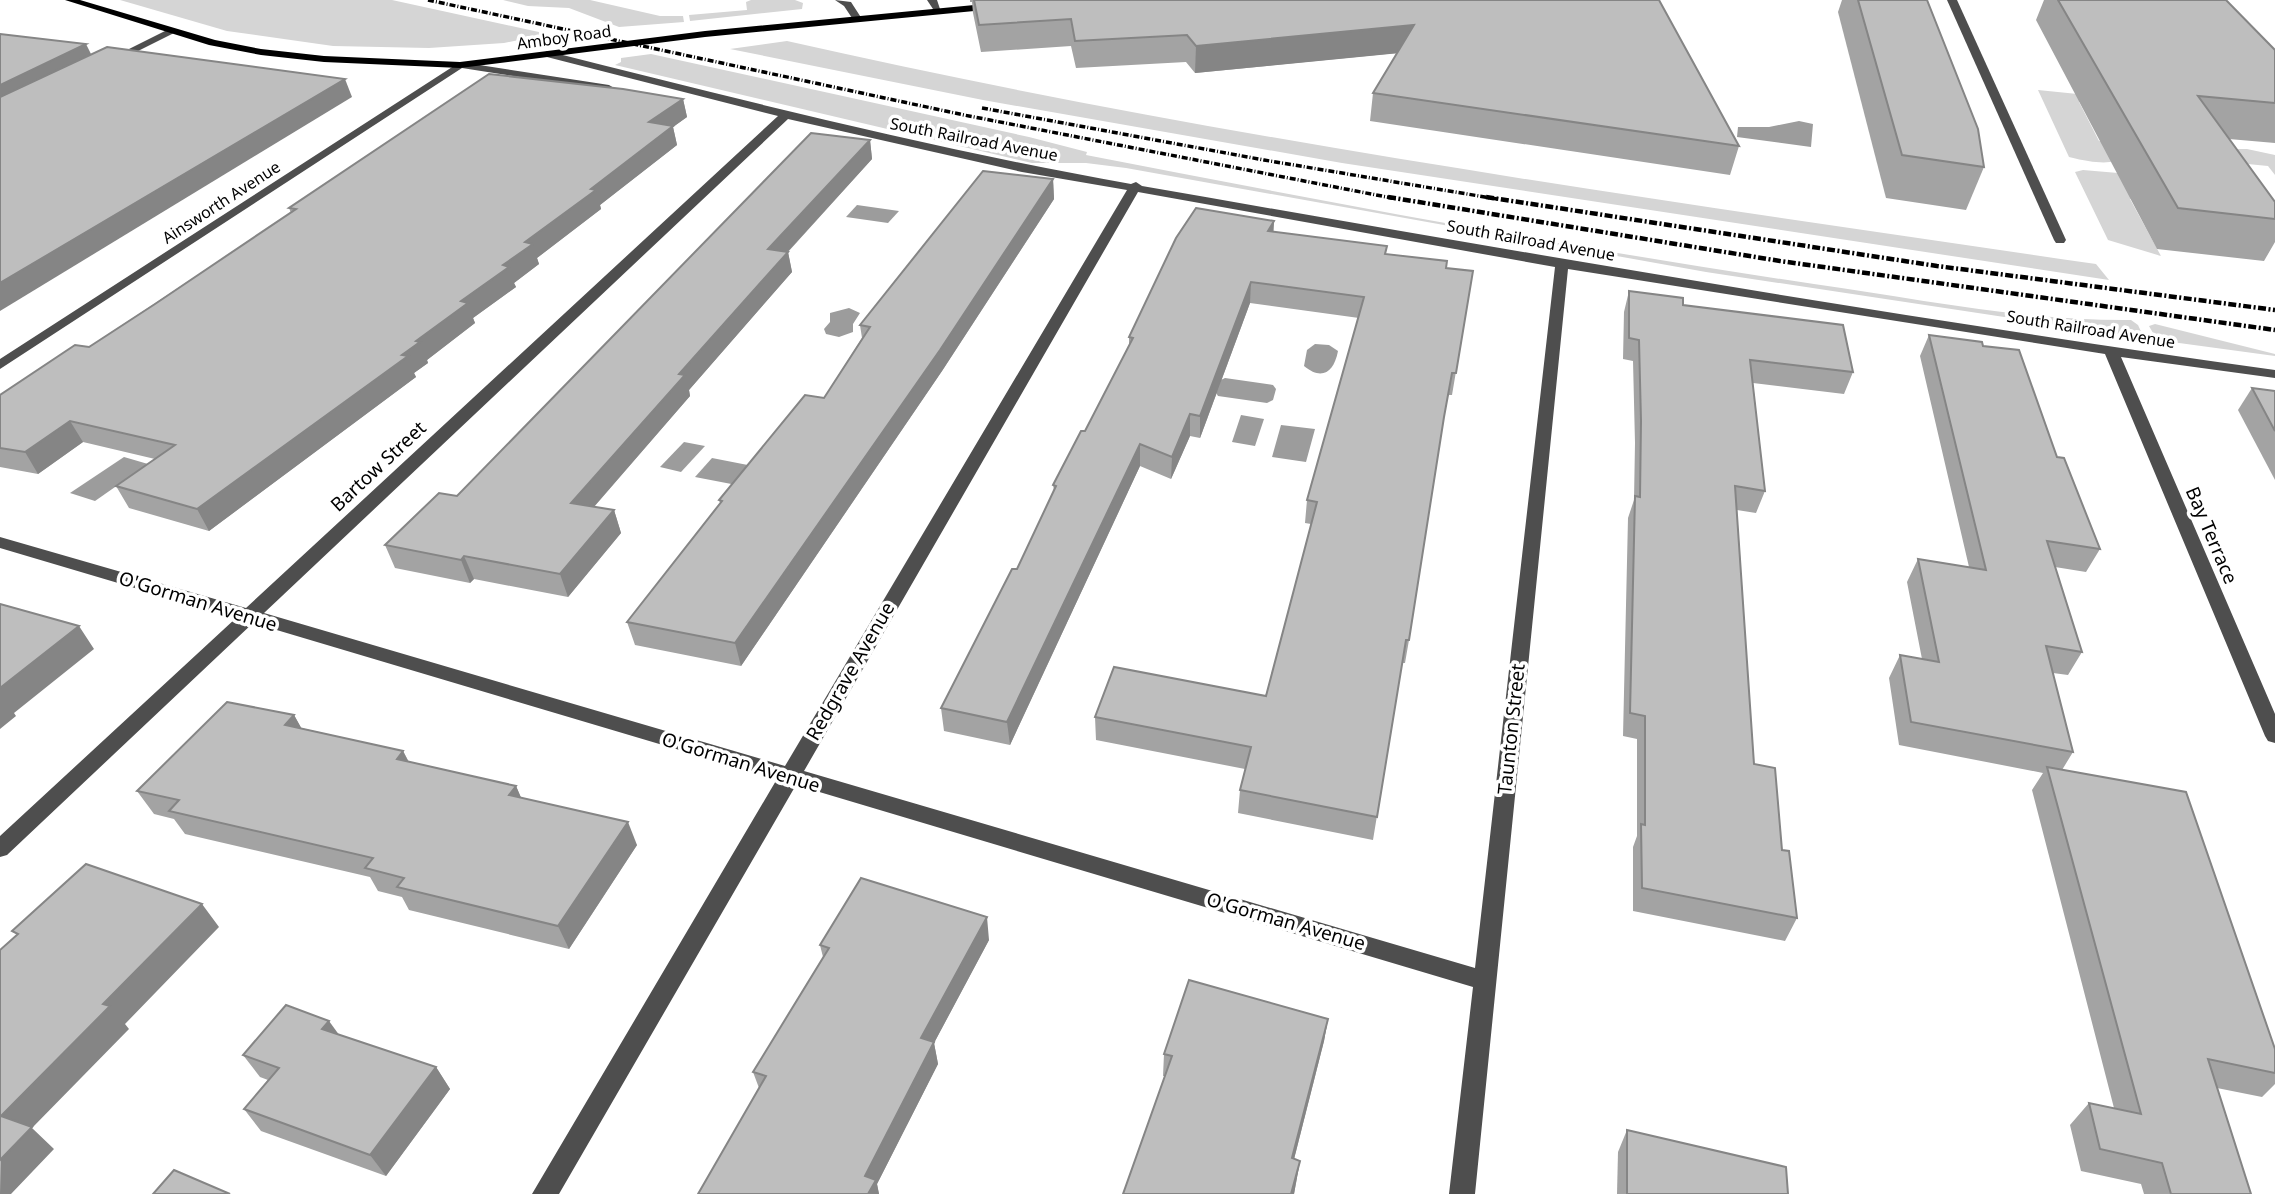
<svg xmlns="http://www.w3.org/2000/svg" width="2275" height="1194" font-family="'Noto Sans',sans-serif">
<rect width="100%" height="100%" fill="#fff"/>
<g fill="#d5d5d5">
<path d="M 120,0 L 392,0 L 548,34 L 504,43 L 429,48 L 333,46 L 227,31 Z"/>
<path d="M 503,0 L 590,0 L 660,16 L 683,16 L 684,22 L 619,27 L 569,8 L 528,6 Z"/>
<path d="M 751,0 L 795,0 L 803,3 L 802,9 L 690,21 L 689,15 L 747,10 L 746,2 Z"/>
<path d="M 787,41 C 1218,139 1658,200 2096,264 L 2109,280 L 1342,163 L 983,100 L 730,49 Z"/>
<path d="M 651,54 L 1029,137 L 1087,152 L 1086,155 C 1328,202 1570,248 1814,284 C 1919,299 2025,321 2131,320 L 2138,325 L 2144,338 L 1706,272 L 1126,168 L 1086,163 L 1032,163 L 615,65 L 621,62 L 621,58 Z"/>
<path d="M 2038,90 L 2275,114 L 2275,121 L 2079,102 L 2099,141 L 2160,147 C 2120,161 2112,168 2069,157 Z"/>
<path d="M 2223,149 L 2247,149 L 2275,155 L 2275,175 L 2268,166 L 2197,159 Z"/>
<path d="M 2083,170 L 2118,173 L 2196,206 L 2130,199 L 2161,256 L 2108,240 L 2075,172 Z"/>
<path d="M 2155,324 L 2275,354 L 2275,356 L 2157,340 L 2149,326 Z"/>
</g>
<g fill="#9c9c9c">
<path d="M 1799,121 L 1813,124 L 1811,147 L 1737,137 L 1738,127 L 1769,127 Z"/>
<path d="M 857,205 L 899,211 L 888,223 L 846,217 Z"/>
<path d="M 849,308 L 860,313 L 853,324 L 853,332 L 839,337 L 826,334 L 824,329 L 830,322 L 830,313 Z"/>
<path d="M 1315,344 L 1329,345 L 1338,351 C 1334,372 1322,381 1304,366 L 1307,350 Z"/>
<path d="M 1225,378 L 1273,385 L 1276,389 L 1273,400 L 1267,403 L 1218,396 L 1215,391 L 1219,381 Z"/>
<path d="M 1241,415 L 1264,419 L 1255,446 L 1232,442 Z"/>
<path d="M 1281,425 L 1315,429 L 1306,462 L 1272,457 Z"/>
<path d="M 684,442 L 705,446 L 681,472 L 660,467 Z"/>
<path d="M 124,457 L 148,464 L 95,501 L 70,493 Z"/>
<path d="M 712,458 L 763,468 L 747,487 L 695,477 Z"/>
</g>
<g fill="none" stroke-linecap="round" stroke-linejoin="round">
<g fill="#4e4e4e" fill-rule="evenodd">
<path d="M 835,0 L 851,2 L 862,19 L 860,21 L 854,21 L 844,6 Z"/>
<path d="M 927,0 L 937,0 L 941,12 L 935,12 Z"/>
<path d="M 1947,0 L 1957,0 L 2066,240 L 2064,243 L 2056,243 L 2054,240 Z"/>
<path d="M 171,28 L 174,29 L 174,33 L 116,62 L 107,60 Z"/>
<path d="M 547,51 C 741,100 934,149 1131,184 L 1136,182 L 1142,186 C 1519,252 1896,317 2275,370 L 2275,378 L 2121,357 L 2275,714 L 2275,743 L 2268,741 L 2265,736 L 2105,354 L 1568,269 L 1475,1194 L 1449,1194 L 1473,987 L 796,785 L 559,1194 L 532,1194 L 777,779 L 253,623 L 7,855 L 0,857 L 0,836 L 236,618 L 0,548 L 0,537 L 246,608 L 778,116 L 543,56 L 542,54 ZM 788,119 L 1022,172 L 1127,190 L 785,766 L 264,613 ZM 1138,192 L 1555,267 L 1475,968 L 804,771 Z"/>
<path d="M 460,62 L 609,85 L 614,88 L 609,91 L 462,68 L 0,369 L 0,359 Z"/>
</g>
<path fill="#000" fill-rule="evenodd" d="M 65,0 L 80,0 L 215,40 L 261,49 L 324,56 L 460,62 L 705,31 L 995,3 L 1000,6 L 995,9 L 705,37 L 460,68 L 324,62 L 261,55 L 209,45 Z"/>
<g stroke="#000" stroke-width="3.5" stroke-dasharray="6 2 1 2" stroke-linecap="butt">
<path d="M 428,0 L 964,115 L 1397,199"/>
<path d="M 982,108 L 1264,160 L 1497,199"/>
</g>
<g stroke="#000" stroke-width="4.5" stroke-dasharray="8 2.5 2 2.5" stroke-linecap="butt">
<path d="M 1388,197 L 1780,261 L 2275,330"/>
<path d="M 1486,197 L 1937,266 L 2275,310"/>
</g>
</g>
<g fill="#a3a3a3">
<path d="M 970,0 L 1659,0 L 1739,146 L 1730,175 L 1370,121 L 1373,93 L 1397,53 L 1195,73 L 1186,62 L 1076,68 L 1071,46 L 981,52 L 973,13 L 972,2 L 970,2 Z"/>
<path d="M 1842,0 L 1927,0 L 1984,167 L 1966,210 L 1886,198 L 1838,12 Z"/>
<path d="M 2044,0 L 2226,0 L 2275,50 L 2275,143 L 2229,139 L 2275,202 L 2275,242 L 2264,261 L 2157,249 L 2036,20 Z"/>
<path d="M 683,99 L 687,117 L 673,127 L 677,145 L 600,205 L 601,209 L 537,258 L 539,264 L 514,283 L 516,287 L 473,318 L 475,323 L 427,360 L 428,363 L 414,373 L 416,377 L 209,531 L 129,508 L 116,486 L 155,459 L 83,442 L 38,474 L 0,467 L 0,395 L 89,347 L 291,213 L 289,208 Z"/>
<path d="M 870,140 L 872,159 L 788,252 L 792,272 L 689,390 L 690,396 L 594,507 L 614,510 L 621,533 L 568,597 L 474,579 L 470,583 L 395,568 L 385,545 L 457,496 Z"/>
<path d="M 1053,179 L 1054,199 L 942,371 L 741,666 L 635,645 L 627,622 L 720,503 L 719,500 L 824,398 L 862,338 L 860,325 Z"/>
<path d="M 1274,221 L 1273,232 L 1386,254 L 1446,268 L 1473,271 L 1452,395 L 1448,395 L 1442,429 L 1409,640 L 1405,663 L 1402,663 L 1373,840 L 1238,813 L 1240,790 L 1245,769 L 1096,740 L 1095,717 L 1266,696 L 1311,524 L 1305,523 L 1307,500 L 1359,318 L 1250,303 L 1200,438 L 1190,436 L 1171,479 L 1140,466 L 1010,745 L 944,731 L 941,708 L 1017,569 L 1054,490 L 1053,485 L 1085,431 L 1129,346 L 1129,337 Z"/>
<path d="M 1629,291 L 1683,305 L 1853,372 L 1844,394 L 1753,383 L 1765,491 L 1756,513 L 1737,510 L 1754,764 L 1782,850 L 1797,918 L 1785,941 L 1633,911 L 1633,847 L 1637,836 L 1637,739 L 1623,736 L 1628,518 L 1634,500 L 1635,443 L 1633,361 L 1623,359 L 1624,312 Z"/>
<path d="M 1929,335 L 1983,346 L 2057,457 L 2100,549 L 2086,572 L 2055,567 L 2082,652 L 2068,675 L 2053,673 L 2073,752 L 2062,770 L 2275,1049 L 2275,1084 L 2262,1097 L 2217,1088 L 2251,1194 L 2144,1194 L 2141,1184 L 2081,1171 L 2070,1125 L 2089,1103 L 2114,1108 L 2032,790 L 2043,773 L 1899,745 L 1889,678 L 1900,655 L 1922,659 L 1907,582 L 1918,559 L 1969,567 L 1920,356 Z"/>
<path d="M 2252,388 L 2275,391 L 2275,480 L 2238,410 Z"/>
<path d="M 294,715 L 301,728 L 403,751 L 409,762 L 516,786 L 521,798 L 637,845 L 569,949 L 409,910 L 402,897 L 378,891 L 370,877 L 185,834 L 174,819 L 154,814 L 137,791 Z"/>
<path d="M 989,940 L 934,1043 L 938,1064 L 877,1184 L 879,1194 L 698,1194 L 759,1088 L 753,1072 L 823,957 L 820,945 Z"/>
<path d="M 1328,1019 L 1324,1041 L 1294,1159 L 1300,1161 L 1294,1194 L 1123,1194 L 1165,1076 L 1163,1076 L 1164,1054 Z"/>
<path d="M 339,1035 L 436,1067 L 450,1089 L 386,1176 L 261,1131 L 244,1109 L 268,1080 L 260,1077 L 243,1055 Z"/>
<path d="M 1627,1130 L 1788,1194 L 1617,1194 L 1618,1152 Z"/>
</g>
<g fill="#858585">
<path d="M 1414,25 L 1410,52 L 1195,73 L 1196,46 Z"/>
<path d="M 86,44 L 95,62 L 0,108 L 0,85 Z"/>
<path d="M 345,79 L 352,97 L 0,311 L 0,283 Z"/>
<path d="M 683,99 L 687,117 L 673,127 L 677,145 L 600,205 L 601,209 L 537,258 L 539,264 L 514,283 L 516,287 L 473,318 L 475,323 L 427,360 L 428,363 L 414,373 L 416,377 L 209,531 L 197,509 L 402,355 L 416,341 L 503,265 L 525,242 L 591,189 L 649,122 Z"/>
<path d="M 870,140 L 872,159 L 772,269 L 768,249 Z"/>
<path d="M 1053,179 L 1054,199 L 942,371 L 741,666 L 735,643 Z"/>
<path d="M 1274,221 L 1273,241 L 1268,231 Z"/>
<path d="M 788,252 L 792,272 L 689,390 L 690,396 L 578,525 L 571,503 L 679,374 Z"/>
<path d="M 1251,282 L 1250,303 L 1200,438 L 1200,416 Z"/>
<path d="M 1190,414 L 1190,436 L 1171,479 L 1172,457 Z"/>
<path d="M 70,421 L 83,442 L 38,474 L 25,452 Z"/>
<path d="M 1140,444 L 1140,466 L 1010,745 L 1007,722 Z"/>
<path d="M 614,510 L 621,533 L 568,597 L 560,574 Z"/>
<path d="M 464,556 L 474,579 L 470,583 L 461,560 Z"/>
<path d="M 79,626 L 94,649 L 14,713 L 16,716 L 0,729 L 0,688 Z"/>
<path d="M 294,715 L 307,738 L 285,725 Z"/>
<path d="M 403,751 L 415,775 L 397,759 Z"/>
<path d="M 516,786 L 526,809 L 509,795 Z"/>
<path d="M 628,822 L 637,845 L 569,949 L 558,926 Z"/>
<path d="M 202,904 L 219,927 L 125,1024 L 129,1029 L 32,1128 L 54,1149 L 11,1194 L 0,1194 L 1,1116 L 103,1004 Z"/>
<path d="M 987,917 L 989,940 L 934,1043 L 938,1064 L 877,1184 L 879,1194 L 868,1194 L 865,1176 L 921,1038 Z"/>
<path d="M 1328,1019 L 1324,1041 L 1289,1179 L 1292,1158 Z"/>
<path d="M 329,1021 L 345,1043 L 322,1029 Z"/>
<path d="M 436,1067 L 450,1089 L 386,1176 L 370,1155 Z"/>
<path d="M 1300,1161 L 1294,1194 L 1291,1194 Z"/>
</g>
<g fill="#bebebe" stroke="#858585" stroke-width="2">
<path d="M 974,0 L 1659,0 L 1739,146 L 1373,93 L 1414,25 L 1196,46 L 1187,35 L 1075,41 L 1071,19 L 979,25 Z"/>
<path d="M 1858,0 L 1927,0 L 1978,129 L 1984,167 L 1902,155 Z"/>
<path d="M 2058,0 L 2226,0 L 2275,50 L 2275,103 L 2198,96 L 2275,202 L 2275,219 L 2178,208 Z"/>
<path d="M 0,34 L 86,44 L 0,85 Z"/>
<path d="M 107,47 L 345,79 L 0,283 L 0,97 Z"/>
<path d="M 489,74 L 623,89 L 683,99 L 649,122 L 673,126 L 591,189 L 596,190 L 525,242 L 533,244 L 503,265 L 509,267 L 461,301 L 468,303 L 416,341 L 420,342 L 402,355 L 408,356 L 197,509 L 116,486 L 175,445 L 70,421 L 25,452 L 0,448 L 0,395 L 75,345 L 89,347 L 155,304 L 296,209 L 289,208 Z"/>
<path d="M 811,133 L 870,140 L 768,249 L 788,252 L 679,374 L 685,375 L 571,503 L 614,510 L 560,574 L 464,556 L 461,560 L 385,545 L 439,493 L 457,496 Z"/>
<path d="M 983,171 L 1053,179 L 940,350 L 735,643 L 627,622 L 722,501 L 719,500 L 805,395 L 824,398 L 870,327 L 860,325 Z"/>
<path d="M 1196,208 L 1274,221 L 1268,231 L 1387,246 L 1385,254 L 1447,261 L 1446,268 L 1473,271 L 1456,373 L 1452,373 L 1444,417 L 1409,640 L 1406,640 L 1377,817 L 1240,790 L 1251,747 L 1095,717 L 1114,667 L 1266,696 L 1317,502 L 1307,500 L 1364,297 L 1251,282 L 1200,416 L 1190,414 L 1172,457 L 1140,444 L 1007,722 L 941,708 L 1012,569 L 1017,569 L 1056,486 L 1053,485 L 1081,431 L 1085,431 L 1133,338 L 1129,337 L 1176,238 Z"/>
<path d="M 1629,291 L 1683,298 L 1683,305 L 1843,325 L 1853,372 L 1750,360 L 1765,491 L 1735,486 L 1754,764 L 1775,768 L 1782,850 L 1789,851 L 1797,918 L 1642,888 L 1641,824 L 1645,825 L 1645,716 L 1630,713 L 1635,496 L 1640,497 L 1641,421 L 1639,340 L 1629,338 Z"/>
<path d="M 1929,335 L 1982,342 L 1983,346 L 2019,350 L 2057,457 L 2064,458 L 2100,549 L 2047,541 L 2082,652 L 2046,646 L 2073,752 L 1911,722 L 1900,655 L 1939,662 L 1918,559 L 1986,570 Z"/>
<path d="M 2252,388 L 2275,391 L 2275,431 Z"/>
<path d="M 0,604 L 79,626 L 0,688 Z"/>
<path d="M 227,702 L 294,715 L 285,725 L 403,751 L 397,759 L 516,786 L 509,795 L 628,822 L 558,926 L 397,887 L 404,878 L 365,868 L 373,858 L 169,811 L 179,800 L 137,791 Z"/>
<path d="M 2047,767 L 2186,792 L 2275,1049 L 2275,1073 L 2208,1059 L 2251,1194 L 2171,1194 L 2162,1163 L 2100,1149 L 2089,1103 L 2141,1114 Z"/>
<path d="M 86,864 L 202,904 L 103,1004 L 110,1006 L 1,1116 L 32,1127 L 0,1160 L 0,950 L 18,934 L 12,931 Z"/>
<path d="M 861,878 L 987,917 L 921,1038 L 934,1042 L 865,1176 L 876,1180 L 868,1194 L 698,1194 L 766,1076 L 753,1072 L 829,948 L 820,945 Z"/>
<path d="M 1189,980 L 1328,1019 L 1292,1158 L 1300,1161 L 1291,1194 L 1123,1194 L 1172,1056 L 1164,1054 Z"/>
<path d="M 286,1005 L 329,1021 L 322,1029 L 436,1067 L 370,1155 L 244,1109 L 279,1068 L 243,1055 Z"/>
<path d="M 1627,1130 L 1786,1167 L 1788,1194 L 1627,1194 Z"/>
<path d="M 174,1170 L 230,1194 L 153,1194 Z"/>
</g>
<g text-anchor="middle" stroke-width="7" stroke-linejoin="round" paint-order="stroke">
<g font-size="16" fill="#000" stroke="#fff">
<text transform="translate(564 37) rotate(-8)" y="6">Amboy Road</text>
<text transform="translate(974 139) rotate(11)" y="6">South Railroad Avenue</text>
<text transform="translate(221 202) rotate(-33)" y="6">Ainsworth Avenue</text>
<text transform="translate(1531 240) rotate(10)" y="6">South Railroad Avenue</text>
<text transform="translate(2091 329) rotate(9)" y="6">South Railroad Avenue</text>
</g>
<g font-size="19" fill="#000" stroke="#fff">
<text transform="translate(378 466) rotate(-43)" y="7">Bartow Street</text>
<text transform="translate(2212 535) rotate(67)" y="7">Bay Terrace</text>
<text transform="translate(198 601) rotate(17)" y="7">O'Gorman Avenue</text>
<text transform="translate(850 671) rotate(-60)" y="7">Redgrave Avenue</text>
<text transform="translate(1511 729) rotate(-84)" y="7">Taunton Street</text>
<text transform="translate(741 762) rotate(17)" y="7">O'Gorman Avenue</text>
<text transform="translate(1286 921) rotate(16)" y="7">O'Gorman Avenue</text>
</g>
</g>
</svg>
